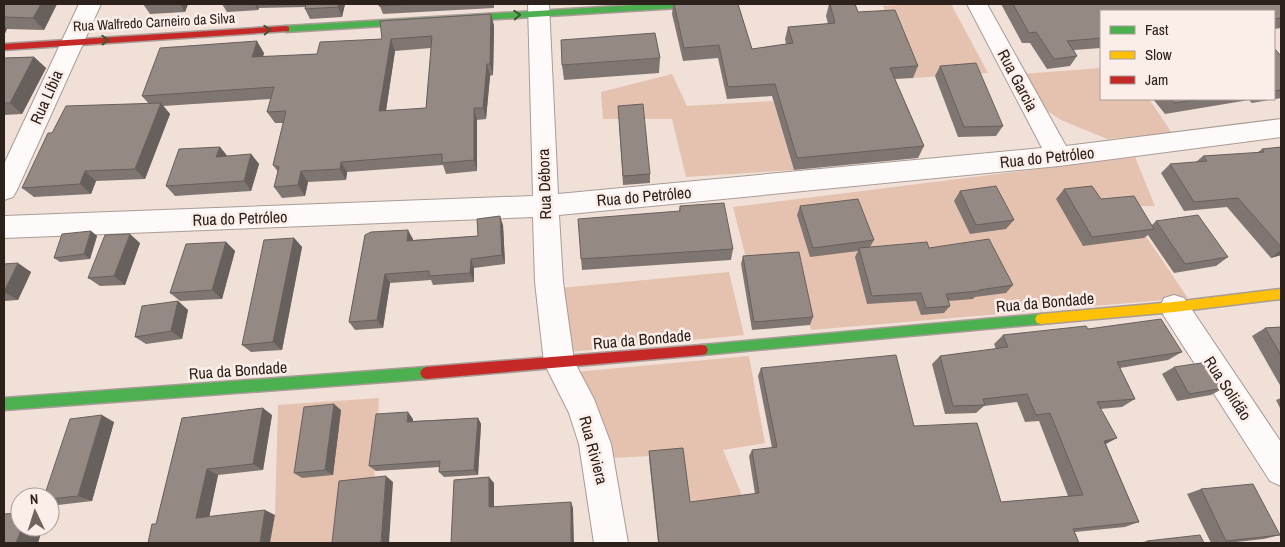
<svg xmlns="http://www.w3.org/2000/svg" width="1285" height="547" font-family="'Archivo Narrow',sans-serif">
<rect width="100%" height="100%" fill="#f0e0d8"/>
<g fill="#e5c1af">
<path d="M 915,4 L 951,4 L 988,73 L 913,78 L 883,6 Z"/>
<path d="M 1101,68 L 1101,99 L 1149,99 L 1172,133 L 1107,139 L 1061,120 L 1038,105 L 1021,74 Z"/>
<path d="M 672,74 L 687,106 L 773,101 L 794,170 L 686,177 L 672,119 L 603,119 L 601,92 Z"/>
<path d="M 1135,157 L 1155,206 L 1125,206 L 1188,298 L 811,330 L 796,261 L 746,258 L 733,207 Z"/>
<path d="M 729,272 L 744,335 L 569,352 L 560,288 Z"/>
<path d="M 749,356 L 765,443 L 723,450 L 744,500 L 689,507 L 681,454 L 615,458 L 597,415 L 575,372 Z"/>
<path d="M 379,398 L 374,485 L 342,543 L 270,543 L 275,515 L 278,405 Z"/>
</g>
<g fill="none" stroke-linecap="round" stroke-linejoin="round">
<defs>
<g id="street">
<path d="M 79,4 L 101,4 L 17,190 L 13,197 L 4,200 L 4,164 Z"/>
<path d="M 528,4 L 549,4 L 558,194 L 1042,148 L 967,4 L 987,4 L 1066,146 L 1281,119 L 1281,137 L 1059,166 L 559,215 L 563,282 L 574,361 L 594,399 L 611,444 L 628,543 L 594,543 L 579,444 L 569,413 L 544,363 L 535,282 L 533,217 L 4,238 L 4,216 L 533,196 Z"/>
<path d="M 1174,295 L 1184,298 L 1281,442 L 1281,486 L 1270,481 L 1164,316 L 1160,307 L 1164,298 Z"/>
</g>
<g id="fast">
<path d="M 652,4 L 699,4 L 695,7 L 286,32 L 282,29 L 286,26 Z"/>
<path d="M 1041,314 L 1045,315 L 1047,319 L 1045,323 L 1041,324 L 702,355 L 698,354 L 696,350 L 698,346 L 702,345 Z"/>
<path d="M 426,367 L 430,369 L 432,373 L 430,377 L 426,379 L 4,410 L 4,398 Z"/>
</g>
<path id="slow" d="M 1281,289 L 1281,299 L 1174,312 L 1041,324 L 1037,323 L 1035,319 L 1037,315 L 1041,314 L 1174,302 Z"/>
<g id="jam">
<path d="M 286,26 L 289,27 L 289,31 L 4,50 L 4,44 Z"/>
<path d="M 702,345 L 706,346 L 708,350 L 706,354 L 702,355 L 426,379 L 422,377 L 420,373 L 422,369 L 426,367 Z"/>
</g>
</defs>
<use href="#street" stroke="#a89c96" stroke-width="2"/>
<use href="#fast" stroke="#a89c96" stroke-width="3"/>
<use href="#slow" stroke="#a89c96" stroke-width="3"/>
<use href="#jam" stroke="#a89c96" stroke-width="3"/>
<use href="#street" fill="#fdfaf9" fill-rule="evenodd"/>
<use href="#fast" fill="#4caf50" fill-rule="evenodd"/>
<use href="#slow" fill="#ffc107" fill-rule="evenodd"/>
<use href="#jam" fill="#c62828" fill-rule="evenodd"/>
</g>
<g fill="#807671" fill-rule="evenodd">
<path d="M 4,4 L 57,4 L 44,30 L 7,29 L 5,33 L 4,33 Z"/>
<path d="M 143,4 L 188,4 L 185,12 L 150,14 Z"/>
<path d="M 222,4 L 345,4 L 342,17 L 310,19 L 305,9 L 306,7 L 259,8 L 258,10 L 227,12 Z"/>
<path d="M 379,4 L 494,4 L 494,8 L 383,14 Z"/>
<path d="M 673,4 L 738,4 L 752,49 L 786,44 L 785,39 L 788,27 L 828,24 L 826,16 L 829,4 L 855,4 L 858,12 L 918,66 L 913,78 L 895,79 L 924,146 L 918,158 L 794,170 L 772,96 L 727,99 L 718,58 L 683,61 L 672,14 Z"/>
<path d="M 1001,4 L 1281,4 L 1281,28 L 1274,29 L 1274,11 L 1101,11 L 1101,48 L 1074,50 L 1077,56 L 1070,66 L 1047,69 L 1030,43 L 1022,43 Z"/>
<path d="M 491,14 L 494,26 L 493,75 L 490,76 L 486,119 L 477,120 L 477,171 L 446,174 L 443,165 L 347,172 L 346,180 L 308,182 L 305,196 L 282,198 L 274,187 L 278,172 L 273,165 L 283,123 L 275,123 L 267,112 L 271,99 L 163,106 L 170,114 L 145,179 L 96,181 L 91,194 L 34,197 L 22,188 L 52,133 L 149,104 L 142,96 L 264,53 L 263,57 L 317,54 L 382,39 ZM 431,48 L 426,108 L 386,111 L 395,51 Z"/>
<path d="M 1274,48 L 1281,56 L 1281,98 L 1252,103 L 1249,100 L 1165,114 L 1153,99 L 1274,99 Z"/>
<path d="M 34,57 L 46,68 L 22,114 L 4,115 L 4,58 Z"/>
<path d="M 660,58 L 659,73 L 564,80 L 562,65 Z"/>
<path d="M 940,66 L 1003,126 L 996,136 L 958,137 L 935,76 Z"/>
<path d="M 618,106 L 650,174 L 650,183 L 623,185 Z"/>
<path d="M 220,147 L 227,156 L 251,154 L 259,164 L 251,191 L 175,196 L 166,186 Z"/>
<path d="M 1281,147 L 1281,255 L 1271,258 L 1227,207 L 1184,211 L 1161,173 L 1170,164 L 1196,162 L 1203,156 L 1257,153 L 1262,149 Z"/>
<path d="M 1064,189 L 1101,199 L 1152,225 L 1156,221 L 1228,257 L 1216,266 L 1174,273 L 1148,235 L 1144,238 L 1083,246 L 1056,199 Z"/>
<path d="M 960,191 L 1014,220 L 1006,229 L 970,234 L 954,201 Z"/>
<path d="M 680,206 L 733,249 L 731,260 L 582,270 L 581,259 L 679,211 Z"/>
<path d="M 800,206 L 874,240 L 870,247 L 929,248 L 1013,285 L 1006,293 L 975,297 L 973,299 L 949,301 L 950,306 L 944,313 L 921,315 L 916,301 L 867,304 L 855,257 L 858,251 L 810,257 L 797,215 Z"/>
<path d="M 503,225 L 505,264 L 474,268 L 474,282 L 433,285 L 431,280 L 390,283 L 383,328 L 355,330 L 349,322 L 365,235 L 413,239 L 413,240 L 478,236 Z"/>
<path d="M 91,231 L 97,236 L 90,259 L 60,262 L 54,258 Z"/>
<path d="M 294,238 L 302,247 L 282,350 L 251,352 L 242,345 Z"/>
<path d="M 226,242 L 235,251 L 222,299 L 180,301 L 170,293 Z"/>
<path d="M 140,243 L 125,285 L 100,286 L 88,278 Z"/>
<path d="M 743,256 L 813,317 L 810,325 L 752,330 L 741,264 Z"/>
<path d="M 4,264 L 31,272 L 18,300 L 4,301 Z"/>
<path d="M 178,301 L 188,310 L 182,339 L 146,344 L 135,337 Z"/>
<path d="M 1281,327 L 1281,387 L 1252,336 L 1265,328 Z"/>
<path d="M 1088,329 L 1182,352 L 1168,360 L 1120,368 L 1135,399 L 1122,407 L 1100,409 L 1106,444 L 1139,522 L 1125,527 L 1075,532 L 1079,543 L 658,543 L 649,458 L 649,451 L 690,502 L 755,494 L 749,456 L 752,450 L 772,448 L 758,376 L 761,368 L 914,426 L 1001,502 L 1068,496 L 1039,421 L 1025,422 L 1017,402 L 984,406 L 976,413 L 945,414 L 932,364 L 940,356 L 996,349 L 994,344 L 1003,335 Z"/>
<path d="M 1174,367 L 1224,388 L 1211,395 L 1177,401 L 1162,374 Z"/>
<path d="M 1281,398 L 1281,410 L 1276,400 Z"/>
<path d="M 341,410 L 333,475 L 302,478 L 294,473 Z"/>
<path d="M 272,415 L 263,470 L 218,475 L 209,517 L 275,515 L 156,524 L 182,418 Z"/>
<path d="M 478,418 L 481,424 L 478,475 L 444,477 L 439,472 L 440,467 L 376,471 L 369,466 L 413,419 L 413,421 Z"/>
<path d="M 114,422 L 92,501 L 58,505 L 50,502 L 50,497 Z"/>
<path d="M 1201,489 L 1280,535 L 1264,539 L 1227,543 L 1211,543 L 1187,494 Z"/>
<path d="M 1147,541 L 1204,543 L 1138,543 Z"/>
</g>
<g fill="#68605c">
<path d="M 41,4 L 57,4 L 44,30 L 33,18 Z"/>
<path d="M 180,4 L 188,4 L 185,12 Z"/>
<path d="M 255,4 L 257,4 L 259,8 L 258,10 Z"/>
<path d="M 339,4 L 345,4 L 342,17 L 338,7 Z"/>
<path d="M 491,14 L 494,26 L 493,75 L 490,64 Z"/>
<path d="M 4,25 L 7,29 L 5,33 L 4,31 Z"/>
<path d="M 391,39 L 395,51 L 384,123 L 379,111 Z"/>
<path d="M 257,41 L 264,53 L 259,69 L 252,57 Z"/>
<path d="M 34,57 L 46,68 L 22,114 L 10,103 Z"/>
<path d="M 487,64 L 490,76 L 486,119 L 483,108 Z"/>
<path d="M 161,103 L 170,114 L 145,179 L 135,169 Z"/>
<path d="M 474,108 L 477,120 L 477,171 L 474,160 Z"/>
<path d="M 220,147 L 228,157 L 216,157 Z"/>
<path d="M 251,154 L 259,164 L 251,191 L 244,181 Z"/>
<path d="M 341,162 L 347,172 L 346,180 L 340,169 Z"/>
<path d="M 85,171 L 96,181 L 91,194 L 80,184 Z"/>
<path d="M 301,171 L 308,182 L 305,196 L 298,185 Z"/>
<path d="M 500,216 L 503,225 L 505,264 L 502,255 Z"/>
<path d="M 408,230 L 413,239 L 412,250 L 407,241 Z"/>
<path d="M 91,231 L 97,236 L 90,259 L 84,254 Z"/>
<path d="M 130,234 L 140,243 L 125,285 L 114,276 Z"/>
<path d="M 294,238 L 302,247 L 282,350 L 273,342 Z"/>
<path d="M 226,242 L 235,251 L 222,299 L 212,290 Z"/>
<path d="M 1281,250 L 1281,255 L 1271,258 Z"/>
<path d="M 471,259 L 474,268 L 474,282 L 470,273 Z"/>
<path d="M 18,263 L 31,272 L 18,300 L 4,292 Z"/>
<path d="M 385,274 L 390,283 L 383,328 L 377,320 Z"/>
<path d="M 178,301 L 188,310 L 182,339 L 171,331 Z"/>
<path d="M 334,404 L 341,410 L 333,475 L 325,470 Z"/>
<path d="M 263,408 L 272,415 L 263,470 L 253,464 Z"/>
<path d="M 408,412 L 413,419 L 413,428 L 407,422 Z"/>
<path d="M 102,415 L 114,422 L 92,501 L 78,496 Z"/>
<path d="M 478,418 L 481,424 L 478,475 L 474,470 Z"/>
<path d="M 1117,438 L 1104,445 L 1104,441 Z"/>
<path d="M 207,469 L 218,475 L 208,523 L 196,518 Z"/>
<path d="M 386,476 L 393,482 L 389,543 L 381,543 Z"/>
<path d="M 489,477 L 494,483 L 494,513 L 489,507 Z"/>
<path d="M 571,502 L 573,508 L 574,543 L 571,543 Z"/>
<path d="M 265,510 L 275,515 L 270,543 L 260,543 Z"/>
<path d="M 22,527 L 43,527 L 38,543 L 16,543 Z"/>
</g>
<g fill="#958983" stroke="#68605c" fill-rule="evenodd">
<path d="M 4,4 L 41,4 L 33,18 L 4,17 Z"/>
<path d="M 306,4 L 339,4 L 338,7 L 305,9 Z"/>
<path d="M 379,4 L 410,4 L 379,6 Z"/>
<path d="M 674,4 L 738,4 L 752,49 L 793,43 L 788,27 L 835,23 L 830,4 L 855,4 L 858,12 L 895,10 L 918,66 L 890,68 L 924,146 L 797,158 L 775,84 L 728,87 L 719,45 L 684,48 Z"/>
<path d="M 1013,4 L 1281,4 L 1281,18 L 1274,19 L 1274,11 L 1101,11 L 1101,38 L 1067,41 L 1077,56 L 1054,59 L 1036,32 L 1029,33 Z"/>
<path d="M 491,14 L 490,64 L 487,64 L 483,108 L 474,108 L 474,160 L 442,163 L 442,154 L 341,162 L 340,169 L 301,171 L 298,185 L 274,187 L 279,167 L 273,165 L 286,111 L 267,112 L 274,87 L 142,96 L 160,48 L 257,41 L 252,57 L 317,54 L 320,42 L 382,39 L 380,21 ZM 432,36 L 426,108 L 379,111 L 391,39 Z"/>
<path d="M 655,33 L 660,58 L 562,65 L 561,40 Z"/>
<path d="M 1274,48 L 1281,56 L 1281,90 L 1274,91 Z"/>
<path d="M 34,57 L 10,103 L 4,103 L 4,58 Z"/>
<path d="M 976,63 L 1003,126 L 964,127 L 940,66 Z"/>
<path d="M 1171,99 L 1203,99 L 1174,103 Z"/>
<path d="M 161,103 L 135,169 L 85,171 L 80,184 L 22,188 L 48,133 L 52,133 L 66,106 Z"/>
<path d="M 643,104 L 650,174 L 623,176 L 618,106 Z"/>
<path d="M 220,147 L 216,157 L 251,154 L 244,181 L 166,186 L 179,149 Z"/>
<path d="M 1281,147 L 1281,247 L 1238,198 L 1194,202 L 1170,164 L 1207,161 L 1203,156 L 1264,152 L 1262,149 Z"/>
<path d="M 996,186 L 1014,220 L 976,225 L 960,191 Z"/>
<path d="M 1092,186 L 1101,199 L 1134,196 L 1154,229 L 1092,237 L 1064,189 Z"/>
<path d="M 858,199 L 874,240 L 813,248 L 800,206 Z"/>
<path d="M 724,203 L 733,249 L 581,259 L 578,219 L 680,211 L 680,206 Z"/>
<path d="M 1198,215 L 1228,257 L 1185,264 L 1156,221 Z"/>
<path d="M 500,216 L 502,255 L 471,259 L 470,273 L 429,276 L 429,271 L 385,274 L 377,320 L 349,322 L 365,235 L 371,232 L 408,230 L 407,241 L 478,236 L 477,219 Z"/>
<path d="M 91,231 L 84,254 L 54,258 L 62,234 Z"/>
<path d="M 130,234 L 114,276 L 88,278 L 105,235 Z"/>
<path d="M 294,238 L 273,342 L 242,345 L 264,240 Z"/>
<path d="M 989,239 L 1013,285 L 979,290 L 979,291 L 946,294 L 950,306 L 926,308 L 921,293 L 872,296 L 859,248 L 927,242 L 929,248 Z"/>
<path d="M 226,242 L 212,290 L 170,293 L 186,244 Z"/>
<path d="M 799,252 L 813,317 L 754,322 L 743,256 Z"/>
<path d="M 18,263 L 4,292 L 4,264 Z"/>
<path d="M 178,301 L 171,331 L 135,337 L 142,306 Z"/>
<path d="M 1161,319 L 1182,352 L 1117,362 L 1135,399 L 1097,402 L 1117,438 L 1104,441 L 1139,522 L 1073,529 L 1079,543 L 659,543 L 649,451 L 683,448 L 690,502 L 759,493 L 752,450 L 777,447 L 761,368 L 896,355 L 914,426 L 977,423 L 1001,502 L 1083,495 L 1050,413 L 1036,415 L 1027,394 L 983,399 L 985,405 L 953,406 L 940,356 L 1008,347 L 1003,335 L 1086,326 L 1088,329 Z"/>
<path d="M 1281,327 L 1281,355 L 1265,328 Z"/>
<path d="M 1208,362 L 1224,388 L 1189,394 L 1174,367 Z"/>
<path d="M 334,404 L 325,470 L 294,473 L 304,407 Z"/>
<path d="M 263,408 L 253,464 L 207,469 L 196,518 L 265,510 L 260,543 L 148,543 L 152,524 L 156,524 L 182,418 Z"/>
<path d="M 408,412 L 407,422 L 478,418 L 474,470 L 439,472 L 440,461 L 369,466 L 376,414 Z"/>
<path d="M 102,415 L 78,496 L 50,499 L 50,497 L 44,497 L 70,419 Z"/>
<path d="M 386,476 L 381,543 L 332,543 L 339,481 Z"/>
<path d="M 489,477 L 489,507 L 571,502 L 571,543 L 451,543 L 454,480 Z"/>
<path d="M 1253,484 L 1280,535 L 1226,541 L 1201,489 Z"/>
<path d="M 20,513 L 20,527 L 22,527 L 16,543 L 4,543 L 4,514 Z"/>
<path d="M 1200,535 L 1204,543 L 1148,543 L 1147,541 Z"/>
</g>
<defs><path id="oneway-chevron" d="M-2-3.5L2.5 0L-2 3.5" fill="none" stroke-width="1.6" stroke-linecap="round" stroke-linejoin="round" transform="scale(1.25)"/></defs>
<g stroke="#395a30">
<use href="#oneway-chevron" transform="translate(517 15) rotate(-3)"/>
<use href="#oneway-chevron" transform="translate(267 30) rotate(-3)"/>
<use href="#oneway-chevron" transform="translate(105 40) rotate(-3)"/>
</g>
<g text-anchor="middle" stroke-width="5" stroke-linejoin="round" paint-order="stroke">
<g font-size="14" fill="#2c211b" stroke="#fbeee8">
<text transform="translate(154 22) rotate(-3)" y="5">Rua Walfredo Carneiro da Silva</text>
</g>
<g font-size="16" fill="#2c211b" stroke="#fbeee8">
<text transform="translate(1018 80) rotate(62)" y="6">Rua Garcia</text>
<text transform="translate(46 97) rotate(-66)" y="6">Rua Líbia</text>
<text transform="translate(1047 157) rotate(-6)" y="6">Rua do Petróleo</text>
<text transform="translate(544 184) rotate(-92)" y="6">Rua Débora</text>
<text transform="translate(644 196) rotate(-5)" y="6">Rua do Petróleo</text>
<text transform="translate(240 218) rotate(-2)" y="6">Rua do Petróleo</text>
<text transform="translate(1045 302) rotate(-5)" y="6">Rua da Bondade</text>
<text transform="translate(642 339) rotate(-5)" y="6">Rua da Bondade</text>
<text transform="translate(238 370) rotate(-4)" y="6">Rua da Bondade</text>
<text transform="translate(1228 388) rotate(57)" y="6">Rua Solidão</text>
<text transform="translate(594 450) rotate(75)" y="6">Rua Riviera</text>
</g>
</g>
<rect width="1285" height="547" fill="none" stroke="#2c211b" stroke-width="10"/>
<rect x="1100" y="10" width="175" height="90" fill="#fbeee8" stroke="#a89c96"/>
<rect x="1110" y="26" width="25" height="8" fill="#4caf50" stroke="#a89c96"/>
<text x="1145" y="35" font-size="15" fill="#2c211b">Fast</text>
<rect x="1110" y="51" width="25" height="8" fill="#ffc107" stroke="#a89c96"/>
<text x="1145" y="60" font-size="15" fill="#2c211b">Slow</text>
<rect x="1110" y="76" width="25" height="8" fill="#c62828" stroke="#a89c96"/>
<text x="1145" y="85" font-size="15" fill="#2c211b">Jam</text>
<g transform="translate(35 512) rotate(356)"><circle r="24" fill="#fbeee8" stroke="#a89c96"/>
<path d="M0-4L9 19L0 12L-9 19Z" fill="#71645d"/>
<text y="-8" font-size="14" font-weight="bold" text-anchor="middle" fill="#2c211b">N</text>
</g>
</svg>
